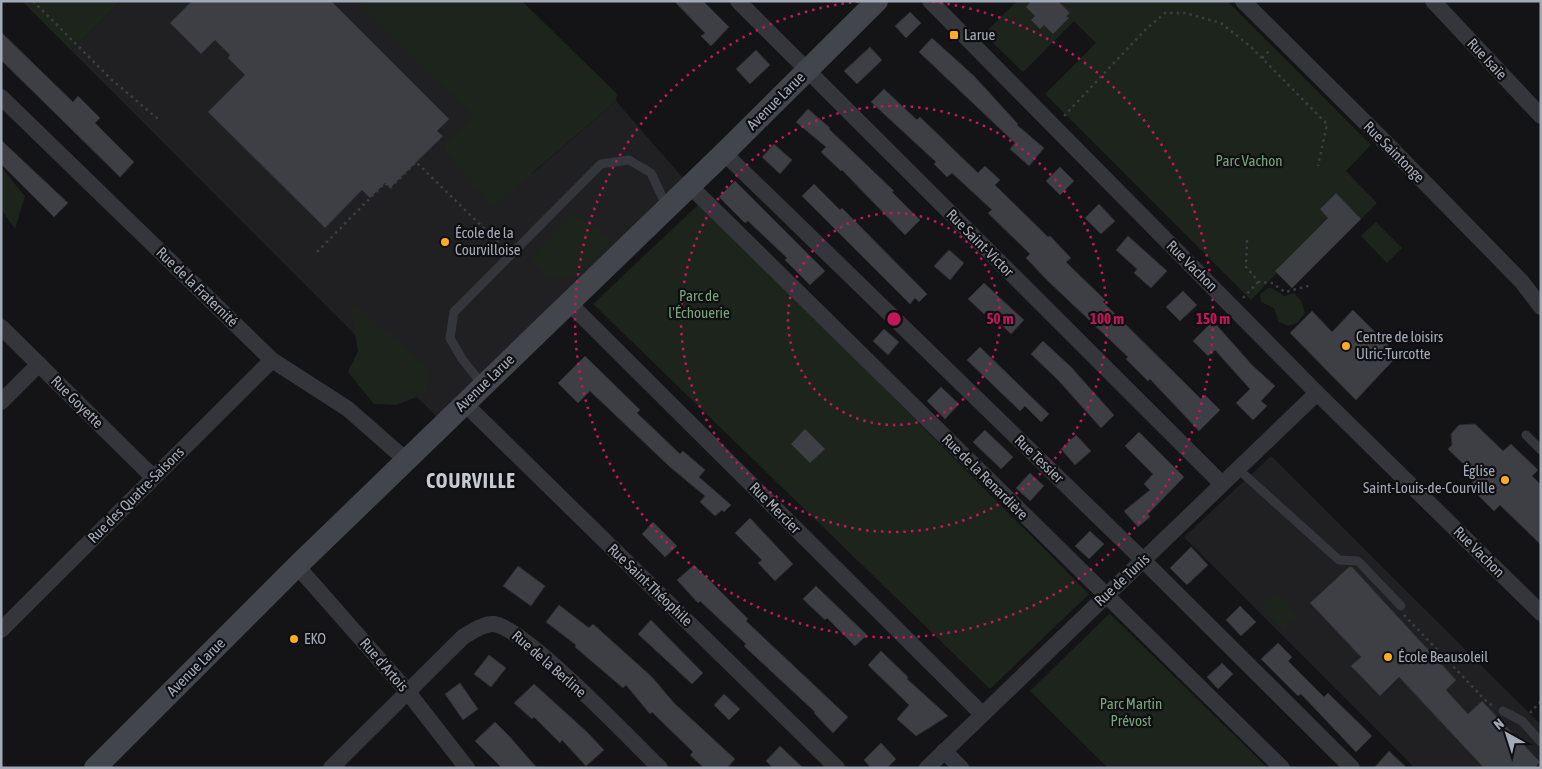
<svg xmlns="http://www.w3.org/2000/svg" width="1542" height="769" font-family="'Asap Condensed',sans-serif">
<rect width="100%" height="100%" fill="#141416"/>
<g fill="#202023">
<path d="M 121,1 L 362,1 L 533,173 L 616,101 L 690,186 L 441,421 L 71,50 Z"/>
<path d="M 1271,456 L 1541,725 L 1541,768 L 1415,768 L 1184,537 Z"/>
</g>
<g fill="#1c241c">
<path d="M 22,1 L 121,1 L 71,50 Z"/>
<path d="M 355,1 L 522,1 L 617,94 L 616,101 L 493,207 L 442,148 L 473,116 Z"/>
<path d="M 1017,1 L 1227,1 L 1371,145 L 1346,171 L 1377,203 L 1292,288 L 1277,273 L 1251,300 L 1045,94 L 1096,43 L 1074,21 L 1023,72 L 984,34 Z"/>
<path d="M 1,167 L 25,196 L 15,229 L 1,209 Z"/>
<path d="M 700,203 L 1089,594 L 990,689 L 593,304 Z"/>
<path d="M 573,212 L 613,241 C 587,266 563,300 531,259 Z"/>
<path d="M 1376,222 L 1402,248 L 1387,263 L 1361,236 Z"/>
<path d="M 1270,287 L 1285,296 L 1294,293 L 1301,301 L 1305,313 L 1297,323 L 1288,326 L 1279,322 L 1274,308 L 1261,302 L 1260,294 Z"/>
<path d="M 355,304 L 432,372 L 425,394 L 396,405 L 374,404 L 348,372 L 358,351 L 351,310 Z"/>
<path d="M 1271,596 L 1282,597 L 1300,618 L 1291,620 L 1284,631 L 1260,608 Z"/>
<path d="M 1109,614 L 1110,614 L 1268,768 L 1108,768 L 1030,691 Z"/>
</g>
<g fill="#3e3f44" stroke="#2e2e32">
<path d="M 192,1 L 331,1 L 449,119 L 437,131 L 443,136 L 390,188 L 385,183 L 370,198 L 362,190 L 325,228 L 208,112 L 245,75 L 228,58 L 230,55 L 215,40 L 201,54 L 170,23 Z"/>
<path d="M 674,1 L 703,1 L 729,27 L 711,46 L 701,36 L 705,33 Z"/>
<path d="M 1031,1 L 1058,1 L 1070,13 L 1066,16 L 1069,18 L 1053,34 L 1044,25 L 1040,29 L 1031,20 L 1035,16 L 1026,7 Z"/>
<path d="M 910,12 L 921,23 L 906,38 L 895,26 Z"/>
<path d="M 1,32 L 73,102 L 78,96 L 100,118 L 95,123 L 134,162 L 120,177 L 1,60 Z"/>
<path d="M 932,38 L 974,76 L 1018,124 L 1017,125 L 1044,148 L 1029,166 L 1010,149 L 1015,143 L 919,52 Z"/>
<path d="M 870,47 L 882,60 L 857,84 L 844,71 Z"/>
<path d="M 756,50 L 770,65 L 750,84 L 736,69 Z"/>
<path d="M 884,89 L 917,120 L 920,117 L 978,173 L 985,166 L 1000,180 L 995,185 L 1048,237 L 1050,236 L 1071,258 L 1066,262 L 1105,300 L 1103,302 L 1201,399 L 1205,395 L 1220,410 L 1199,431 L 1150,379 L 1148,381 L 1126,359 L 1128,357 L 1047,280 L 1026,258 L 1030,254 L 988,213 L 992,210 L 952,173 L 947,177 L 934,164 L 936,162 L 871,102 Z"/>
<path d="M 808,109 L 830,128 L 829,129 L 894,191 L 892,192 L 920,220 L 905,235 L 842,170 L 841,171 L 821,152 L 826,147 L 796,122 Z"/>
<path d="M 1,140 L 68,203 L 54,217 L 1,164 Z"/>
<path d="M 774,144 L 792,160 L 780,174 L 762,157 Z"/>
<path d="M 1060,167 L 1074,181 L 1060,195 L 1046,181 Z"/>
<path d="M 735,181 L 825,271 L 810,285 L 785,260 L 787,258 L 748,221 L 745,223 L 719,197 Z"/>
<path d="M 814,184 L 840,210 L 842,208 L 927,294 L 919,302 L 915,298 L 910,304 L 802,196 Z"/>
<path d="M 1336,193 L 1361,219 L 1292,288 L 1275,271 L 1328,218 L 1320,209 Z"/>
<path d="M 1099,204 L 1115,221 L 1101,234 L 1085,218 Z"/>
<path d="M 1128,236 L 1167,271 L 1151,288 L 1134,273 L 1137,269 L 1116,250 Z"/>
<path d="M 949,250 L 964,263 L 950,280 L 934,266 Z"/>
<path d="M 984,283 L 1024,320 L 1011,334 L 987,311 L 984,314 L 968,299 Z"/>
<path d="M 1183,291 L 1197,305 L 1180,321 L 1166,307 Z"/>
<path d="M 1353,310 L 1398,355 L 1356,400 L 1290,333 L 1312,311 L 1332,332 Z"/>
<path d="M 1213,321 L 1252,365 L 1275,386 L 1261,401 L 1267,406 L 1253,420 L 1236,403 L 1250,389 L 1215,350 L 1208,356 L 1193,341 Z"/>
<path d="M 884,329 L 899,342 L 888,355 L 873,341 Z"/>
<path d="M 1043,341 L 1071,367 L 1114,415 L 1101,428 L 1058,380 L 1031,354 Z"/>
<path d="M 980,347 L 1049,414 L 1041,422 L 1025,406 L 1020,411 L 967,360 Z"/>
<path d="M 585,356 L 640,410 L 637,413 L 680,454 L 683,451 L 705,470 L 699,477 L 731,505 L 724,512 L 722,510 L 715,516 L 700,502 L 705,496 L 670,467 L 590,391 L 578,403 L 558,383 Z"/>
<path d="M 941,387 L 959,404 L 945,419 L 927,401 Z"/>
<path d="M 1475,424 L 1503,451 L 1511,444 L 1538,470 L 1532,476 L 1541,485 L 1541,545 L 1500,505 L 1494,511 L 1474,491 L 1477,489 L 1471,484 L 1477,477 L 1448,449 L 1452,445 L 1451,434 L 1459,425 Z"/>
<path d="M 805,429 L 825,449 L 810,463 L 791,444 Z"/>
<path d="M 985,430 L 1013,457 L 1001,469 L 973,442 Z"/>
<path d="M 1139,432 L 1184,477 L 1148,514 L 1150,517 L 1138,527 L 1124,511 L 1150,490 L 1144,484 L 1153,474 L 1125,446 Z"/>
<path d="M 1076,435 L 1091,451 L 1075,465 L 1061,449 Z"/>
<path d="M 1030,473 L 1044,486 L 1030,501 L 1016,488 Z"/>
<path d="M 750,518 L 793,564 L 775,581 L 758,563 L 762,560 L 735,533 Z"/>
<path d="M 653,522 L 677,546 L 665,557 L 642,534 Z"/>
<path d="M 1090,531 L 1104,544 L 1089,559 L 1075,546 Z"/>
<path d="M 1191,547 L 1208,565 L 1187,585 L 1170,568 Z"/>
<path d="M 694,565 L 748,619 L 746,621 L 848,717 L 833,733 L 814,713 L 815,712 L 744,646 L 746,644 L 700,601 L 698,603 L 677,580 Z"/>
<path d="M 518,566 L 545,586 L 531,606 L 503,586 Z"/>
<path d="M 1349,567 L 1352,567 L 1456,680 L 1446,690 L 1468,714 L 1482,701 L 1540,762 L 1535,768 L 1484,768 L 1399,677 L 1380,696 L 1351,666 L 1361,657 L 1310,603 Z"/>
<path d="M 816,586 L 867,635 L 855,646 L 827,618 L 825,620 L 803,599 Z"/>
<path d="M 559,605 L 589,628 L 593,624 L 652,677 L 674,703 L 735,759 L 727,768 L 704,768 L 690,755 L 693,752 L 652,712 L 650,714 L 626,685 L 623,688 L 575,647 L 576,645 L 546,622 Z"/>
<path d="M 1240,606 L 1256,622 L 1241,636 L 1226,620 Z"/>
<path d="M 651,620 L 703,673 L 692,684 L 638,634 Z"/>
<path d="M 1278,643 L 1292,657 L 1288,661 L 1324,697 L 1328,693 L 1372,736 L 1356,752 L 1301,694 L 1298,696 L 1261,659 Z"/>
<path d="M 881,651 L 908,677 L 907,679 L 948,716 L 916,736 L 897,719 L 909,705 L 868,665 Z"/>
<path d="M 489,655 L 506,668 L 491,687 L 474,674 Z"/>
<path d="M 1222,663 L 1233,674 L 1218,689 L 1207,677 Z"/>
<path d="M 460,683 L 478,709 L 463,720 L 445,694 Z"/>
<path d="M 534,684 L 587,732 L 604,750 L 586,766 L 562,740 L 560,743 L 534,717 L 532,719 L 514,703 Z"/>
<path d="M 724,694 L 740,709 L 729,720 L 714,705 Z"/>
<path d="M 495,722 L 510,737 L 537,768 L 502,768 L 475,741 Z"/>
<path d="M 881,743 L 896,759 L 887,768 L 871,768 L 864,760 Z"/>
<path d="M 780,746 L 803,768 L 773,768 L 766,761 Z"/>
<path d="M 1389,751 L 1407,768 L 1374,768 Z"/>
</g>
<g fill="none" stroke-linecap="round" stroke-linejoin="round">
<g stroke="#3b3d43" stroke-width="2.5" stroke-dasharray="2.5 4" stroke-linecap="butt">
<path d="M 33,1 L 112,80 L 158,119"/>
<path d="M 1262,58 L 1271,49"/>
<path d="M 1064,116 L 1145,30 L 1165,13 L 1185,13 L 1221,23 L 1251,47 L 1327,124 L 1318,166"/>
<path d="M 1247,240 L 1246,267 L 1259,282 L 1272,283 L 1285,292 L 1312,285"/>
<path d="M 317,252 L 385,183 L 390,188 L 416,162 L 503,247"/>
<path d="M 1243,298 L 1258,282"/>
<path d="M 1404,615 L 1487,702 L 1493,706"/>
<path d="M 1530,713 L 1541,701"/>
</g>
<g stroke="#35363b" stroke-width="9">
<path d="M 483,385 L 462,359 L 450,338 L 454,312 L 601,164 L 629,160 L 651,173 L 667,207"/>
<path d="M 1526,435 L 1541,450"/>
<path d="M 1238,469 L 1339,560 L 1358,561 L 1401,606"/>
<path d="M 1503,711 L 1522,721 L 1541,742"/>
</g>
<g stroke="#35363b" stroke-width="16">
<path d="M 738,1 L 1222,484"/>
<path d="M 930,1 L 1317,393 L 1541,613"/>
<path d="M 1243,1 L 1388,145 L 1522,282 L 1541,307"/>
<path d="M 1433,1 L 1541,116"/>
<path d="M 1,97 L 272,360 L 348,409 L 406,460"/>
<path d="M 724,153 L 1143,560 L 1352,768"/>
<path d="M 690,186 L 1282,768"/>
<path d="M 569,303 L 982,714"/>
<path d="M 1,327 L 153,477"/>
<path d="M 1,402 L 39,364"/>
<path d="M 464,403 L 837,768"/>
<path d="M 297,566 L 407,691 L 467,768"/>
<path d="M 1,630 L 272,360"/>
<path d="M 944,751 L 961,768"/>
<path d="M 331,768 L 463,637 C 471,632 484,623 494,624 C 525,628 632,741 660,768"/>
<path d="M 927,768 L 1317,393"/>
</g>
<path stroke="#42454c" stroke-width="22" d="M 95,768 L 297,566 L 724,153 L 877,1"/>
</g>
<g fill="none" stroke="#c2185b" stroke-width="2.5" stroke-dasharray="2.5 5">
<circle cx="894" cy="319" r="106"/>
<circle cx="894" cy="319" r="213"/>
<path d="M925 1A319 319 0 1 1 863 1"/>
</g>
<g fill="#ffab23" stroke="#0f0f11" stroke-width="2">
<rect x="949" y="30" width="10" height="10" rx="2.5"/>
<circle cx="445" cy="242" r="5"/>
<circle cx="1346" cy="346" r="5"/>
<circle cx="1505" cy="480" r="5"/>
<circle cx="294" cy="639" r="5"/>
<circle cx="1388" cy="657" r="5"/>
</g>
<g text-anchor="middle" stroke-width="4.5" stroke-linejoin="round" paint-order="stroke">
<g font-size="15" fill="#a4abb8" stroke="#0f0f11" text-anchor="start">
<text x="964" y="40">Larue</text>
<text x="455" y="238">École de la<tspan x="455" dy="17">Courvilloise</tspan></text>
<text x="1356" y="342">Centre de loisirs<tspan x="1356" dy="17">Ulric-Turcotte</tspan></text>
<text x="1495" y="476" text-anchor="end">Église<tspan x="1495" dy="17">Saint-Louis-de-Courville</tspan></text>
<text x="304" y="644">EKO</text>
<text x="1398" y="662">École Beausoleil</text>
</g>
<g font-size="15" fill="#a4abb8" stroke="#0f0f11">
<text transform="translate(1487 59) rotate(47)" y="5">Rue Isaïe</text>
<text transform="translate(776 101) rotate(-45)" y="5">Avenue Larue</text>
<text transform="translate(1394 152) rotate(45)" y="5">Rue Saintonge</text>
<text transform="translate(980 243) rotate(45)" y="5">Rue Saint-Victor</text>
<text transform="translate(1192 266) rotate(45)" y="5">Rue Vachon</text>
<text transform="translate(197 287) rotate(44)" y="5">Rue de la Fraternité</text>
<text transform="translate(485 383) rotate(-44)" y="5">Avenue Larue</text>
<text transform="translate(77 402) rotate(45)" y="5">Rue Goyette</text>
<text transform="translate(1039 459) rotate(44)" y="5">Rue Tessier</text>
<text transform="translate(985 477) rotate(45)" y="5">Rue de la Renardière</text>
<text transform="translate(136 495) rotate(-45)" y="5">Rue des Quatre-Saisons</text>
<text transform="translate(775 508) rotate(45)" y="5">Rue Mercier</text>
<text transform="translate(1479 552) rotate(45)" y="5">Rue Vachon</text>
<text transform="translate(1122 580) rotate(-43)" y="5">Rue de Tunis</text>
<text transform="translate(650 585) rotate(44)" y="5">Rue Saint-Théophile</text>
<text transform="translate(549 664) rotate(41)" y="5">Rue de la Berline</text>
<text transform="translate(384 665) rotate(49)" y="5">Rue d'Artois</text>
<text transform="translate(196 667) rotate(-45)" y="5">Avenue Larue</text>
</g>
<g font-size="15" fill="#79a57a" stroke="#0f0f11">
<text x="1249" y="166">Parc Vachon</text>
<text x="699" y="301">Parc de<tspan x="699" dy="17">l'Échouerie</tspan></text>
<text x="1131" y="709">Parc Martin<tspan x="1131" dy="17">Prévost</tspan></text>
</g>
<g font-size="20" font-weight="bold" letter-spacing="1" fill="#c6cad3" stroke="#0f0f11">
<text x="471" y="488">COURVILLE</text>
</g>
</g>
<circle cx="894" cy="319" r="8" fill="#c2185b" stroke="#0f0f11" stroke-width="2.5"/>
<g font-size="15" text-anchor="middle" font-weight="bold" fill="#c2185b" stroke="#0f0f11" stroke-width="4.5" stroke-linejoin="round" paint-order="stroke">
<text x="1000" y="324">50 m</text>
<text x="1107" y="324">100 m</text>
<text x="1213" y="324">150 m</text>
</g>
<rect width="1542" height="769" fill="none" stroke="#a4abb8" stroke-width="5"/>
<g transform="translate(1507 734) rotate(321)" stroke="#0f0f11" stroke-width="4" paint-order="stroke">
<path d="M0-4L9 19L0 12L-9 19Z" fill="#a4abb8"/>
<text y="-8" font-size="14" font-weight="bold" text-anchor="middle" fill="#a4abb8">N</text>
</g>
</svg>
